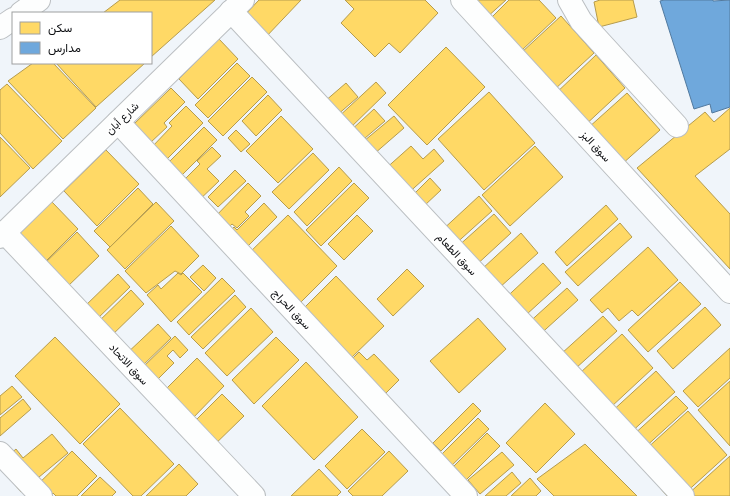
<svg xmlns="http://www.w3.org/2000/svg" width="730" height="496" font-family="Roboto,Vazirmatn,sans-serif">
<rect width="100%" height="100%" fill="#f0f5fa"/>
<g fill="#ffd966" stroke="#b69c4d">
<path d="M 120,0 L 215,0 L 151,57 L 151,13 L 103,13 Z"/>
<path d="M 259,0 L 301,0 L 264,39 L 242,18 Z"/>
<path d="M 345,0 L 425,0 L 438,13 L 400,53 L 389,43 L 375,57 L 341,23 L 354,9 Z"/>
<path d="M 476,0 L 506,0 L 486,18 Z"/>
<path d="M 509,0 L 539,0 L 556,18 L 522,50 L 491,18 Z"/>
<path d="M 600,0 L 633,0 L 637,17 L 599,27 L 594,2 Z"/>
<path d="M 561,16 L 594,53 L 554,90 L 521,53 Z"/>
<path d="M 219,39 L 238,59 L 198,99 L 179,79 Z"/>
<path d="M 446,47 L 485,87 L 427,145 L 388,105 Z"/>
<path d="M 596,55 L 625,88 L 582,128 L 553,96 Z"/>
<path d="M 33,63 L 53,63 L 96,108 L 63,139 L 8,81 Z"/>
<path d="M 56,63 L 145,63 L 96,107 Z"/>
<path d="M 237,63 L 250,76 L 208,118 L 195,105 Z"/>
<path d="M 252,77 L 267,92 L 223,136 L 208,121 Z"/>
<path d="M 376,82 L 386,93 L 346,132 L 335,120 Z"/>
<path d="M 346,83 L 358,97 L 336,116 L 324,102 Z"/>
<path d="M 7,84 L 62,141 L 33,169 L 0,133 L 0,90 Z"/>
<path d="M 171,88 L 185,102 L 164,123 L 167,127 L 150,143 L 133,125 Z"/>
<path d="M 489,92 L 535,143 L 484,190 L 438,139 Z"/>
<path d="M 627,93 L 660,130 L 621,165 L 588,128 Z"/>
<path d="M 268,95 L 282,110 L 256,136 L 242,121 Z"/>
<path d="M 186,106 L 203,123 L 164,162 L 151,148 L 172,126 L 169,123 Z"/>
<path d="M 730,108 L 730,149 L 695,176 L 730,214 L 730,269 L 637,168 L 705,112 L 714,122 Z"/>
<path d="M 374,109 L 385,121 L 358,144 L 348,133 Z"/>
<path d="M 281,116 L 313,149 L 278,183 L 246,151 Z"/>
<path d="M 394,116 L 404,128 L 374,154 L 364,141 Z"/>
<path d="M 204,127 L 217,140 L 177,180 L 164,167 Z"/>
<path d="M 236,130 L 250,144 L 241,152 L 228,138 Z"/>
<path d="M 0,137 L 30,168 L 0,197 Z"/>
<path d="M 411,146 L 423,159 L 434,149 L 444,161 L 405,196 L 383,171 Z"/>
<path d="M 535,146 L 563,177 L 510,226 L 482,195 Z"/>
<path d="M 212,147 L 221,156 L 207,169 L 219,181 L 194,205 L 177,187 L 200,164 L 197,161 Z"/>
<path d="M 106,150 L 139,184 L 97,226 L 64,191 Z"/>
<path d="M 313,153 L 329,170 L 289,209 L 272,192 Z"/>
<path d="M 339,167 L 352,181 L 307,226 L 294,212 Z"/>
<path d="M 235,170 L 246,181 L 218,207 L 208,197 Z"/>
<path d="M 430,178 L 441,190 L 424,206 L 414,194 Z"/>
<path d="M 248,183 L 261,196 L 245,212 L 249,216 L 237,228 L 232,224 L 222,234 L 210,222 Z"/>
<path d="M 354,183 L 369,198 L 321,246 L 306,230 Z"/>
<path d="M 138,188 L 153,204 L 110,247 L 94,231 Z"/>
<path d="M 479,196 L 492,211 L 452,247 L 439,233 Z"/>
<path d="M 52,202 L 78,229 L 43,264 L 17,236 Z"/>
<path d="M 156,202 L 174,221 L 125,269 L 107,250 Z"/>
<path d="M 264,203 L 277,217 L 241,253 L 225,236 L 234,227 L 237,230 Z"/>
<path d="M 606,205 L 618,219 L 567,266 L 555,252 Z"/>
<path d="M 494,214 L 511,233 L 473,268 L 456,248 Z"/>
<path d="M 288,215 L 337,266 L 296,307 L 246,256 Z"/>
<path d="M 357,215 L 373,231 L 344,260 L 328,244 Z"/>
<path d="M 620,223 L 632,237 L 578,286 L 565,272 Z"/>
<path d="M 171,226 L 199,256 L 181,274 L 175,271 L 146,293 L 125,271 Z"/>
<path d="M 77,232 L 99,256 L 65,289 L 43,265 Z"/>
<path d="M 521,233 L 538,253 L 499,288 L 482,269 Z"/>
<path d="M 648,247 L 678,280 L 638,316 L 632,310 L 619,321 L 608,308 L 602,313 L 590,300 Z"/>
<path d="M 543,263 L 561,283 L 515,325 L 497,306 Z"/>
<path d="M 203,265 L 216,278 L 204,291 L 190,277 Z"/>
<path d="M 407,269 L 424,286 L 393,316 L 377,299 Z"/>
<path d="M 178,273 L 181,275 L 183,273 L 202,292 L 171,322 L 147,295 L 158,285 L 161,289 Z"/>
<path d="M 118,274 L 130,287 L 95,321 L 83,308 Z"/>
<path d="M 336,276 L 384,326 L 349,360 L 301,311 Z"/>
<path d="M 222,278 L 235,291 L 189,335 L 177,322 Z"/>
<path d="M 680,282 L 701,304 L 648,352 L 628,330 Z"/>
<path d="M 567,288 L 578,300 L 536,338 L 525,326 Z"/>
<path d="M 131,290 L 144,304 L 107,340 L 94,326 Z"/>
<path d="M 235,295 L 246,307 L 203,349 L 191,337 Z"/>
<path d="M 705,307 L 721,325 L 673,369 L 657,351 Z"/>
<path d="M 251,308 L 273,332 L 227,376 L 205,353 Z"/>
<path d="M 603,316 L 617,331 L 565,378 L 551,363 Z"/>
<path d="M 478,318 L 506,349 L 459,393 L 430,361 Z"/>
<path d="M 158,324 L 171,338 L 138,370 L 124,356 Z"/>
<path d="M 622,334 L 653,368 L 611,407 L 580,373 Z"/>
<path d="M 175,336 L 188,350 L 180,358 L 173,350 L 167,356 L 174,363 L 154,383 L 141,369 Z"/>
<path d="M 55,337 L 120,404 L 80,444 L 15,376 Z"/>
<path d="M 276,337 L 299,360 L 254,404 L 232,380 Z"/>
<path d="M 730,348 L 730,378 L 698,407 L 683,391 Z"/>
<path d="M 359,352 L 367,360 L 374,354 L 399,380 L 378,401 L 344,367 Z"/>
<path d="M 197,358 L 224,386 L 190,421 L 162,393 Z"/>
<path d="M 306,362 L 358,417 L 314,460 L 262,406 Z"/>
<path d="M 656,371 L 675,392 L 628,435 L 609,414 Z"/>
<path d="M 730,381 L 730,446 L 698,410 Z"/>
<path d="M 12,386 L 22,397 L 0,415 L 0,396 Z"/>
<path d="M 222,394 L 244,416 L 207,452 L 186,430 Z"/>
<path d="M 676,396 L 688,408 L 642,450 L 631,437 Z"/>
<path d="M 23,399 L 31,409 L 0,436 L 0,418 Z"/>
<path d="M 473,403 L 481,411 L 441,451 L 433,443 Z"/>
<path d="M 545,403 L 575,434 L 536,473 L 506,443 Z"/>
<path d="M 120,408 L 174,464 L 141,496 L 133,496 L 83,444 Z"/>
<path d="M 688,411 L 727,455 L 682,496 L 667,496 L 661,489 L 670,481 L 644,451 Z"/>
<path d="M 478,418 L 489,429 L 444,473 L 434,462 Z"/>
<path d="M 362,429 L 385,452 L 347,489 L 325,466 Z"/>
<path d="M 487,433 L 500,446 L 463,483 L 450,470 Z"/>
<path d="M 52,434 L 68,453 L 21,492 L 0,467 L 0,463 L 16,449 L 23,458 Z"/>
<path d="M 585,444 L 637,496 L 554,496 L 537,479 Z"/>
<path d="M 72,451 L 97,476 L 77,496 L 56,496 L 53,493 L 50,496 L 33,489 Z"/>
<path d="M 389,451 L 408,471 L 382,496 L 353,496 L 348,491 Z"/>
<path d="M 502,452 L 514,465 L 480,494 L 468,480 Z"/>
<path d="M 730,456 L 730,496 L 686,496 Z"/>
<path d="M 179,464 L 198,484 L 186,496 L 146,496 Z"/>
<path d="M 319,469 L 341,492 L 337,496 L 291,496 Z"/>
<path d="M 512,472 L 521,483 L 506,496 L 485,496 Z"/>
<path d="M 100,477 L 116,492 L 112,496 L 81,496 Z"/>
<path d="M 530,478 L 541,491 L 536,496 L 511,496 Z"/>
</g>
<path fill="#6fa8dc" stroke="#527a9f" d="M 664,0 L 713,0 L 713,1 L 730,0 L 730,107 L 712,113 L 710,104 L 694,109 L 660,1 Z"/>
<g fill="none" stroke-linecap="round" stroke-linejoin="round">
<defs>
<g id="street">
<path d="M 462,0 L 730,292"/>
<path d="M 569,0 L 581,21 L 677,126"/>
<path d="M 231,11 L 683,496"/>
<path d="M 118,122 L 466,496"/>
<path d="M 4,232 L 254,496"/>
<path d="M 0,237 L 243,0"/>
<path d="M 0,453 L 41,496"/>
</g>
<g id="primary">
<path d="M 21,13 L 39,0"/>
<path d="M 0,28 L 13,19"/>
</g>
</defs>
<use href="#street" stroke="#bbbfc2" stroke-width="24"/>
<use href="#primary" stroke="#bbbfc2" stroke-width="24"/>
<use href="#street" stroke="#fdfefe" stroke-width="22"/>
<use href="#primary" stroke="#fdfefe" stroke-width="22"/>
</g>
<g text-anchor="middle" stroke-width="4" stroke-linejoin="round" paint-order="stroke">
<g font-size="11" fill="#0d0f12" stroke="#fff">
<text transform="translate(122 118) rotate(-44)" y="4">شارع أبان</text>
<text transform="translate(596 146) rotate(47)" y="4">سوق البز</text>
<text transform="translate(457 254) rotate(47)" y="4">سوق الطعام</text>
<text transform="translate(292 309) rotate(47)" y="4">سوق الحراج</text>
<text transform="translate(129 364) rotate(47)" y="4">سوق الاتحاد</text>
</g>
</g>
<rect x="12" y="12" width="140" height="52" fill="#ffffff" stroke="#9e9fa0"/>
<rect x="20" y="22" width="20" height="12" fill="#ffd966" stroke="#9e9fa0"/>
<text x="48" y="32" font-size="12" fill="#0d0f12">سكن</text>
<rect x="20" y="42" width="20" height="12" fill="#6fa8dc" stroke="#9e9fa0"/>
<text x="48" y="52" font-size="12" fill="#0d0f12">مدارس</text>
</svg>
